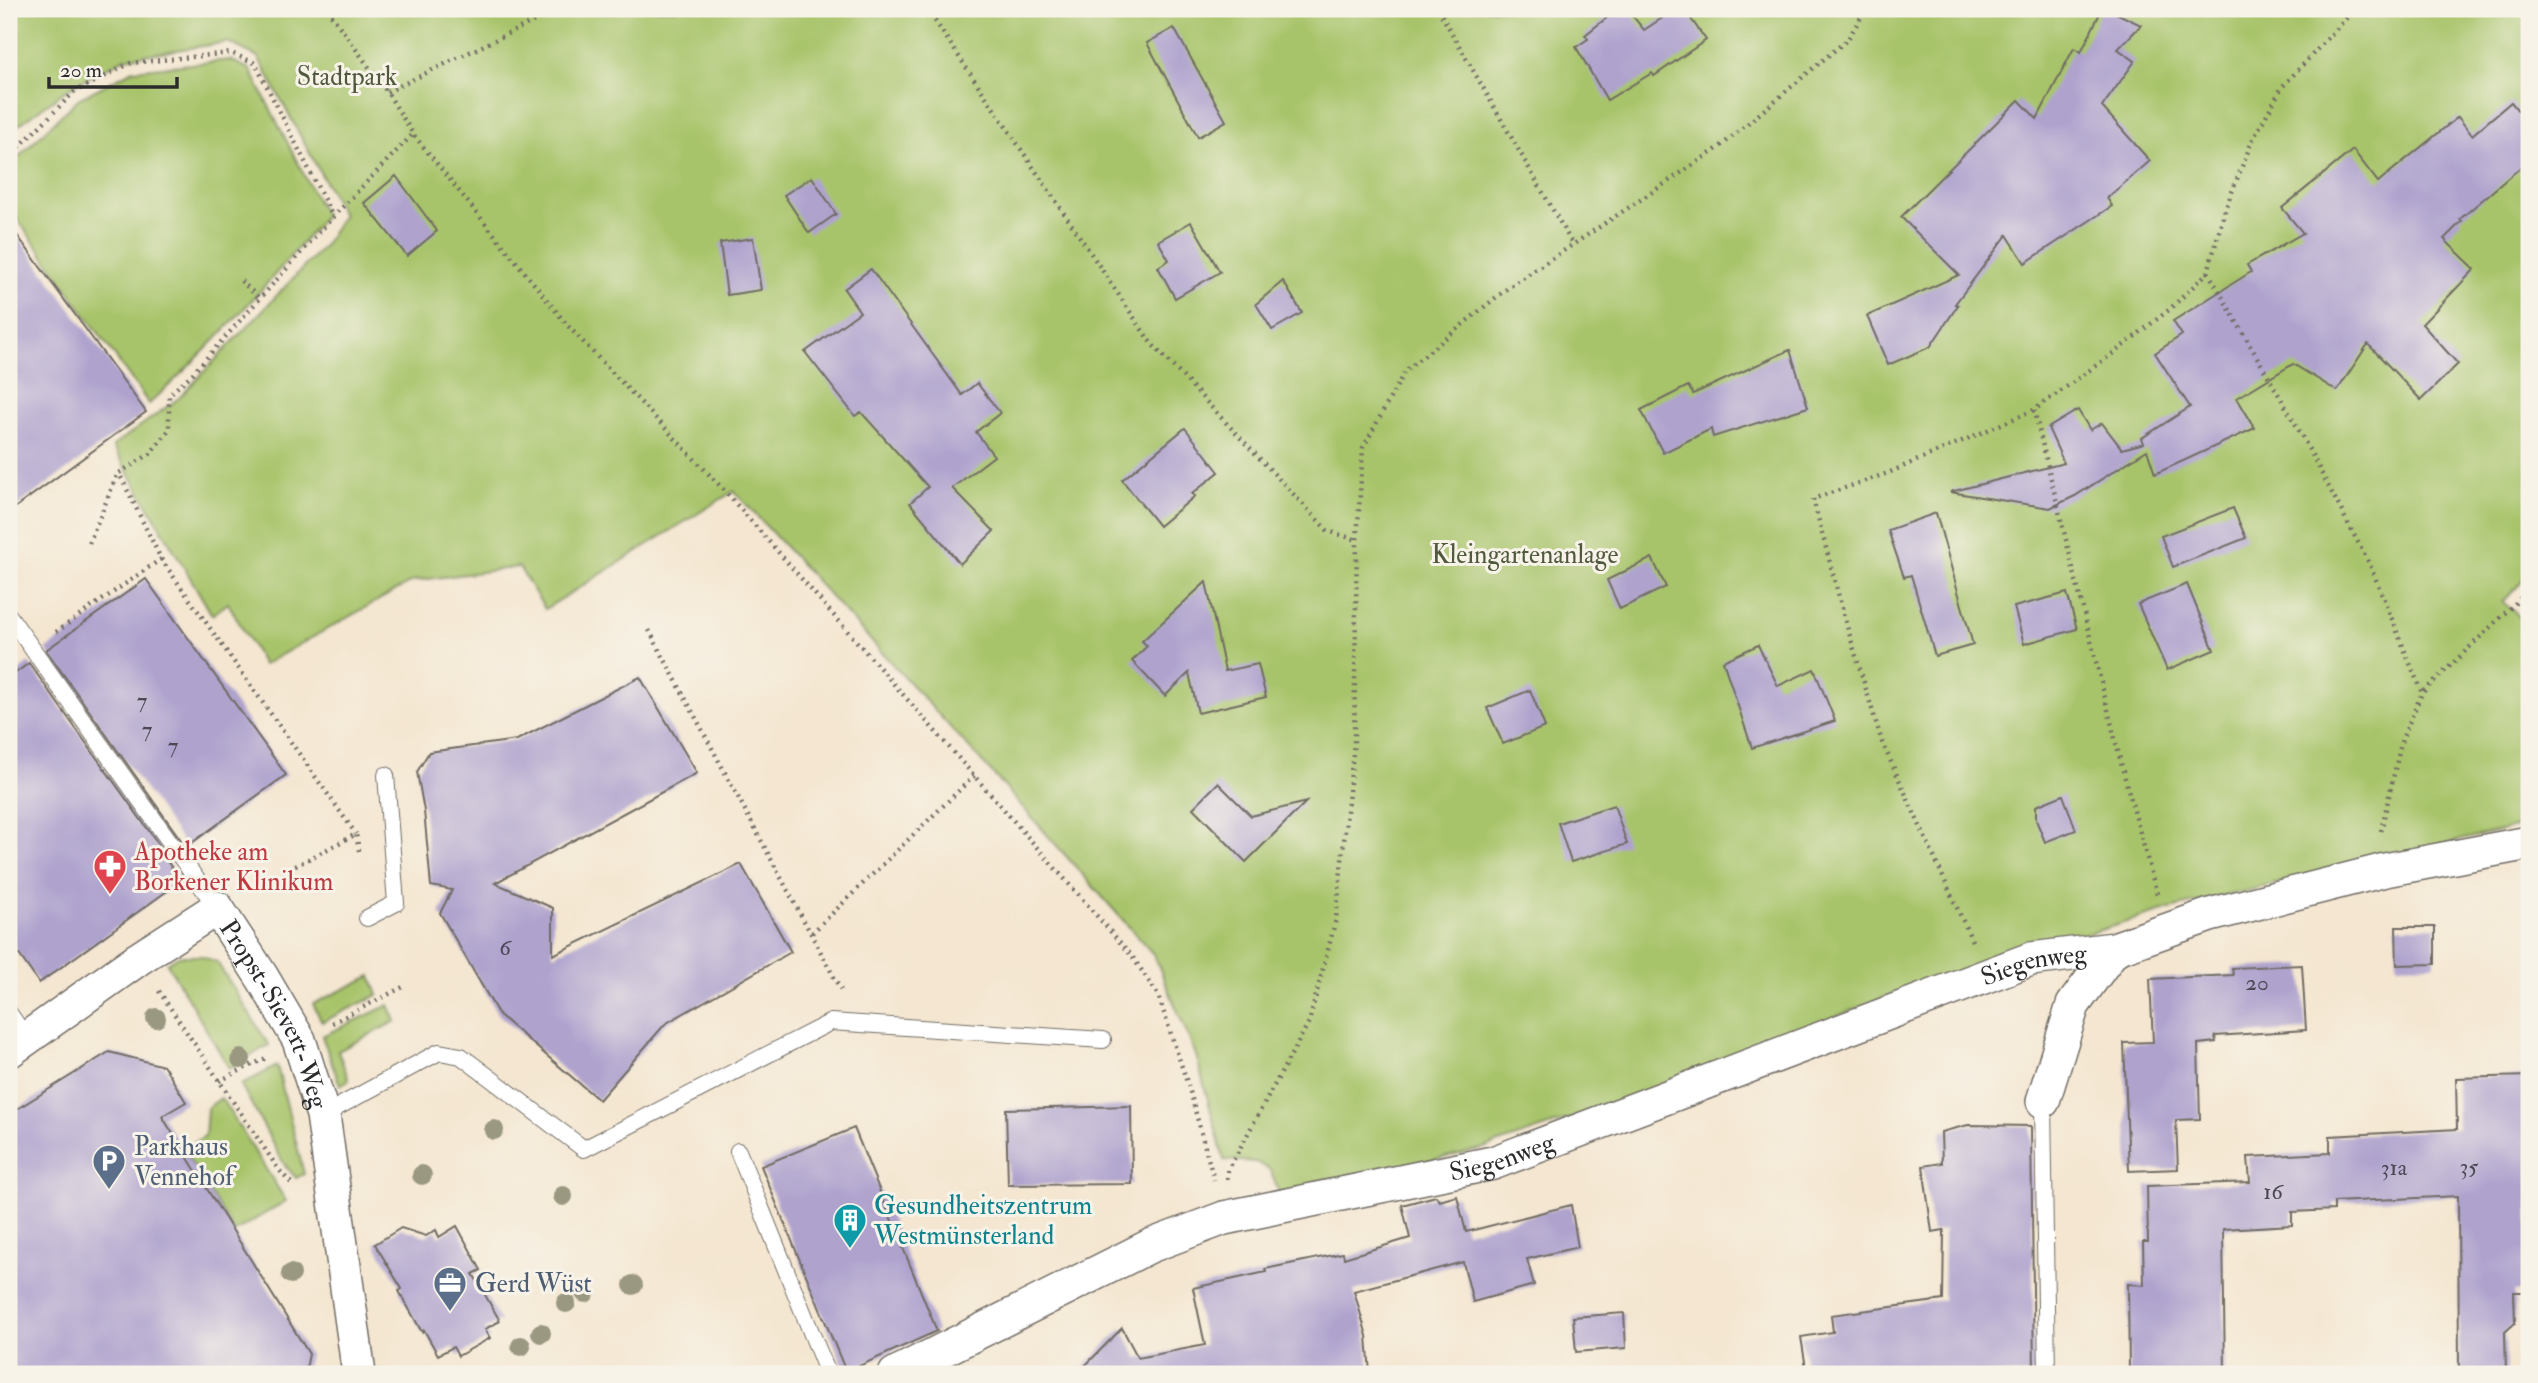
<svg xmlns="http://www.w3.org/2000/svg" width="2538" height="1383" font-family="'IM FELL Double Pica',serif">
<rect width="100%" height="100%" fill="#f7f3e8"/>
<filter id="ink" filterUnits="userSpaceOnUse"><feTurbulence type="fractalNoise" baseFrequency=".0143" numOctaves="2"/><feDisplacementMap in="SourceGraphic" scale="14" xChannelSelector="R" yChannelSelector="G"/><feConvolveMatrix kernelMatrix="1 2 1 2 8 2 1 2 1" color-interpolation-filters="sRGB"/></filter>
<filter id="wash" filterUnits="userSpaceOnUse"><feTurbulence type="fractalNoise" baseFrequency=".00686" numOctaves="4" result="noise"/><feDisplacementMap in="SourceGraphic" scale="28" xChannelSelector="R" yChannelSelector="G"/><feGaussianBlur stdDeviation="1.57" result="paint"/><feColorMatrix in="noise" values="0 0 0 0 0 0 0 0 0 0 0 0 0 0 0 0 0 1.4 0 .05"/><feComposite in="paint" operator="in"/></filter>
<g filter="url(#wash)">
<rect width="100%" height="100%" fill="#f4e6d0"/>
<g fill="#a8c46b" stroke="#6a784b" stroke-width="2">
<path d="M 9,9 L 2529,9 L 2529,574 L 2503,602 L 2529,625 L 2529,824 L 2170,909 L 1914,986 L 1600,1109 L 1481,1149 L 1280,1195 L 1270,1170 L 1256,1162 L 1224,1160 L 1196,1055 L 1154,955 L 1003,785 L 734,491 L 545,609 L 519,567 L 413,581 L 263,665 L 228,603 L 212,615 L 113,446 L 179,398 L 324,246 L 343,215 L 258,57 L 228,42 L 125,58 L 69,88 L 9,132 Z"/>
<path d="M 230,60 L 250,69 L 325,216 C 270,282 213,346 149,404 L 9,207 L 9,166 L 78,99 L 133,70 Z"/>
<path d="M 178,956 L 201,956 L 217,962 L 269,1045 L 229,1068 L 167,963 Z"/>
<path d="M 371,976 L 378,995 L 322,1022 L 313,1004 Z"/>
<path d="M 389,1005 L 396,1021 L 338,1051 L 349,1080 L 340,1085 L 322,1036 Z"/>
<path d="M 277,1066 L 304,1174 L 296,1178 L 284,1164 L 241,1085 Z"/>
<path d="M 221,1098 L 286,1201 L 234,1232 L 183,1149 L 205,1136 L 207,1108 Z"/>
</g>
<g id="blocks">
<g fill="#afa3ce">
<path d="M 1618,9 L 1627,9 L 1644,30 L 1676,9 L 1684,9 L 1706,40 L 1654,76 L 1652,73 L 1607,100 L 1576,47 L 1588,39 L 1585,35 Z"/>
<path d="M 2102,9 L 2108,9 L 2141,25 L 2118,49 L 2135,61 L 2102,107 L 2150,161 L 2107,198 L 2112,206 L 2025,263 L 2007,235 L 1955,304 L 1958,305 L 1930,347 L 1888,365 L 1867,316 L 1959,275 L 1901,217 L 2019,100 L 2037,119 L 2074,48 L 2081,52 Z"/>
<path d="M 1174,28 L 1226,121 L 1198,137 L 1147,43 Z"/>
<path d="M 2511,102 L 2529,124 L 2529,160 L 2460,219 L 2462,221 L 2444,239 L 2475,269 L 2422,324 L 2458,364 L 2421,400 L 2368,344 L 2337,391 L 2293,364 L 2237,398 L 2255,428 L 2155,474 L 2147,450 L 2075,496 L 2050,508 L 1950,492 L 2064,463 L 2048,428 L 2078,410 L 2090,430 L 2102,423 L 2122,449 L 2144,443 L 2142,438 L 2190,407 L 2155,353 L 2182,335 L 2173,321 L 2251,272 L 2247,265 L 2303,233 L 2282,208 L 2353,150 L 2378,182 L 2458,117 L 2472,135 Z"/>
<path d="M 396,176 L 437,231 L 407,256 L 364,203 Z"/>
<path d="M 812,177 L 836,214 L 809,233 L 784,195 Z"/>
<path d="M 1191,222 L 1220,272 L 1175,298 L 1158,267 L 1169,260 L 1158,241 Z"/>
<path d="M 9,224 L 146,412 L 9,512 Z"/>
<path d="M 753,238 L 761,290 L 727,295 L 720,243 Z"/>
<path d="M 871,269 L 962,395 L 977,383 L 1000,413 L 976,432 L 994,456 L 952,488 L 994,531 L 960,564 L 910,503 L 928,487 L 861,412 L 855,416 L 805,352 L 860,312 L 844,289 Z"/>
<path d="M 1283,281 L 1302,313 L 1272,330 L 1256,304 Z"/>
<path d="M 1790,350 L 1808,407 L 1713,437 L 1711,429 L 1663,453 L 1641,410 L 1688,386 L 1693,394 Z"/>
<path d="M 1185,428 L 1219,472 L 1192,494 L 1195,496 L 1159,526 L 1122,480 Z"/>
<path d="M 2233,508 L 2246,538 L 2173,567 L 2161,536 Z"/>
<path d="M 1936,513 L 1973,645 L 1935,656 L 1911,575 L 1904,577 L 1888,530 Z"/>
<path d="M 1652,558 L 1666,587 L 1620,609 L 1607,580 Z"/>
<path d="M 146,579 L 286,775 L 186,847 L 46,650 Z"/>
<path d="M 1206,582 L 1225,671 L 1258,664 L 1266,697 L 1198,713 L 1189,673 L 1165,696 L 1132,661 L 1147,646 L 1142,641 Z"/>
<path d="M 2187,584 L 2214,650 L 2167,670 L 2138,604 Z"/>
<path d="M 2067,593 L 2077,629 L 2024,644 L 2014,607 Z"/>
<path d="M 1758,645 L 1778,686 L 1814,669 L 1835,721 L 1752,748 L 1723,661 Z"/>
<path d="M 29,663 L 169,859 L 167,861 L 181,881 L 39,983 L 9,940 L 9,678 Z"/>
<path d="M 640,677 L 697,773 L 495,883 L 553,908 L 553,955 L 741,864 L 791,952 L 665,1024 L 599,1100 L 499,1015 L 440,913 L 452,890 L 431,886 L 424,811 L 417,772 L 429,752 L 517,740 Z"/>
<path d="M 1530,690 L 1545,727 L 1503,744 L 1487,708 Z"/>
<path d="M 1218,783 L 1251,816 L 1306,802 L 1246,862 L 1193,808 Z"/>
<path d="M 2063,795 L 2076,830 L 2045,842 L 2036,820 L 2036,806 Z"/>
<path d="M 1614,805 L 1627,844 L 1571,862 L 1558,823 Z"/>
<path d="M 2396,927 L 2435,927 L 2435,964 L 2397,965 Z"/>
<path d="M 2302,965 L 2306,1030 L 2215,1036 L 2216,1042 L 2198,1044 L 2200,1119 L 2176,1120 L 2178,1169 L 2129,1171 L 2124,1043 L 2153,1042 L 2150,979 L 2233,975 L 2232,968 Z"/>
<path d="M 109,1052 L 164,1066 L 186,1102 L 162,1116 L 309,1354 L 305,1374 L 9,1374 L 9,1114 Z"/>
<path d="M 2529,1076 L 2529,1292 L 2514,1292 L 2515,1323 L 2505,1332 L 2506,1374 L 2459,1374 L 2458,1196 L 2334,1202 L 2334,1210 L 2292,1212 L 2292,1225 L 2223,1229 L 2225,1374 L 2129,1374 L 2128,1284 L 2144,1285 L 2143,1242 L 2148,1242 L 2147,1186 L 2250,1182 L 2248,1157 L 2330,1153 L 2330,1136 L 2457,1129 L 2456,1078 Z"/>
<path d="M 1131,1106 L 1132,1184 L 1008,1185 L 1006,1109 Z"/>
<path d="M 1968,1125 L 2031,1126 L 2034,1374 L 1807,1374 L 1801,1337 L 1833,1332 L 1831,1315 L 1943,1300 L 1944,1230 L 1932,1232 L 1923,1166 L 1942,1163 L 1941,1132 Z"/>
<path d="M 854,1128 L 937,1331 L 846,1372 L 761,1166 Z"/>
<path d="M 1436,1196 L 1439,1201 L 1457,1196 L 1466,1232 L 1571,1205 L 1578,1247 L 1527,1259 L 1534,1285 L 1473,1302 L 1463,1262 L 1354,1291 L 1367,1336 L 1370,1374 L 1077,1374 L 1122,1328 L 1138,1358 L 1205,1345 L 1193,1288 L 1266,1272 L 1265,1269 L 1343,1253 L 1344,1258 L 1410,1238 L 1402,1205 Z"/>
<path d="M 457,1226 L 481,1270 L 473,1274 L 500,1321 L 485,1329 L 490,1338 L 458,1356 L 453,1347 L 438,1355 L 424,1330 L 422,1332 L 399,1291 L 402,1289 L 375,1244 L 401,1228 L 426,1236 L 436,1230 L 439,1237 Z"/>
<path d="M 1624,1313 L 1626,1348 L 1576,1352 L 1573,1317 Z"/>
</g>
</g>
</g>
<g filter="url(#ink)">
<use href="#blocks" fill-opacity="0" stroke="#716c65" stroke-width="2"/>
<g fill="none" stroke-linecap="round" stroke-linejoin="round">
<defs>
<g id="lane">
<path d="M 9,616 L 217,908"/>
<path d="M 367,918 L 396,903 L 386,775"/>
<path d="M 9,1013 L 27,1039"/>
<path d="M 2043,1101 L 2047,1374"/>
<path d="M 323,1115 L 439,1052 L 461,1056 L 584,1149 L 831,1022 L 1103,1040"/>
<path d="M 738,1151 L 828,1374"/>
</g>
<g id="street">
<path id="s1" d="M 9,1051 L 138,959 L 217,908 L 262,977 L 299,1040 L 323,1115 L 359,1374"/>
<path d="M 2043,1101 L 2073,1005 L 2114,949"/>
<path id="s2" d="M 895,1374 L 1150,1246 L 1224,1218 L 1493,1163 L 2031,959 L 2114,949 L 2210,915 L 2385,870 L 2529,843"/>
</g>
</defs>
<use href="#lane" stroke="#716c65" stroke-width="18"/>
<use href="#street" stroke="#716c65" stroke-width="36"/>
<g stroke="#716c65" stroke-width="4.5" stroke-dasharray="2 5" stroke-linecap="butt">
<path d="M 327,9 L 387,92 L 413,134 L 568,326 L 723,489 L 1132,956 L 1158,995 L 1189,1088 L 1214,1180"/>
<path d="M 927,9 L 1151,343 L 1328,531 L 1357,540"/>
<path d="M 1438,9 L 1573,245"/>
<path d="M 387,92 L 559,9"/>
<path d="M 9,157 L 74,92 L 131,63 L 231,53 L 255,63 L 333,217"/>
<path d="M 2208,272 L 2295,423 L 2370,565 L 2422,693"/>
<path d="M 241,281 L 261,300"/>
<path d="M 2034,410 L 2123,771 L 2157,894"/>
<path d="M 89,543 L 118,473"/>
<path d="M 161,559 L 356,834"/>
<path d="M 649,630 L 843,994"/>
<path d="M 56,632 L 161,559 L 119,473 L 150,454 L 169,430 L 169,395 L 193,373 L 333,217 L 413,134"/>
<path d="M 2381,831 L 2402,739 L 2422,693 L 2529,590"/>
<path d="M 252,889 L 356,834 L 359,851"/>
<path d="M 812,933 L 975,775"/>
<path d="M 1972,941 L 1882,742 L 1846,623 L 1813,499 L 1888,473 L 2034,410 L 2115,352 L 2170,309 L 2208,272 L 2225,210 L 2252,141 L 2282,87 L 2355,9"/>
<path d="M 159,991 L 279,1170 L 293,1185"/>
<path d="M 332,1023 L 403,987"/>
<path d="M 219,1081 L 266,1058"/>
<path d="M 1227,1179 L 1228,1170 L 1309,1022 L 1336,919 L 1354,743 L 1357,540 L 1363,448 L 1405,371 L 1509,287 L 1720,147 L 1848,39 L 1866,9"/>
</g>
<use href="#lane" stroke="#fff" stroke-width="16"/>
<use href="#street" stroke="#fff" stroke-width="33"/>
</g>
<g fill="#9a9880">
<circle cx="156" cy="1018" r="10"/>
<circle cx="241" cy="1059" r="10"/>
<circle cx="494" cy="1130" r="10"/>
<circle cx="422" cy="1175" r="10"/>
<circle cx="563" cy="1196" r="10"/>
<circle cx="291" cy="1274" r="10"/>
<circle cx="633" cy="1285" r="10"/>
<circle cx="585" cy="1293" r="10"/>
<circle cx="566" cy="1303" r="10"/>
<circle cx="541" cy="1333" r="10"/>
<circle cx="521" cy="1346" r="10"/>
</g>
</g>
<defs>
<symbol id="pharmacy-pin" viewBox="-11 -11 22 30"><path d="M0 17L-7.5 6A9.5 9.5 0 1 1 7.5 6Z" fill="#e0444e" stroke="#f7f3e8"/><path d="M-2-6h4v4h4v4h-4v4h-4v-4h-4v-4h4Z" fill="#fff"/></symbol>
<symbol id="parking-pin" viewBox="-11 -11 22 30"><path d="M0 17L-7.5 6A9.5 9.5 0 1 1 7.5 6Z" fill="#5c6f8a" stroke="#f7f3e8"/><path d="M-3.5-5.5H1a3.5 3.5 0 0 1 0 7H-1V5.5H-3.5ZM-1-3.4V-.6H.8a1.4 1.4 0 0 0 0-2.8Z" fill="#fff"/></symbol>
<symbol id="building-pin" viewBox="-11 -11 22 30"><path d="M0 17L-7.5 6A9.5 9.5 0 1 1 7.5 6Z" fill="#0f9aa8" stroke="#f7f3e8"/><path d="M-4-6H4V6H1V3H-1V6H-4ZM-2.5-4.3h1.7v1.8h-1.7ZM.8-4.3h1.7v1.8H.8ZM-2.5-1h1.7V.8h-1.7ZM.8-1h1.7V.8H.8Z" fill="#fff"/></symbol>
<symbol id="office-pin" viewBox="-11 -11 22 30"><path d="M0 17L-7.5 6A9.5 9.5 0 1 1 7.5 6Z" fill="#5c6f8a" stroke="#f7f3e8"/><path d="M-6-3h4V-5.5h4V-3h4V5H-6ZM-1-4.5V-3h2v-1.5ZM-6 0V1H6V0Z" fill="#fff"/></symbol>
</defs>
<g fill-rule="evenodd">
<use href="#pharmacy-pin" x="91" y="847" width="38" height="52"/>
<use href="#parking-pin" x="90" y="1142" width="38" height="52"/>
<use href="#building-pin" x="831" y="1201" width="38" height="52"/>
<use href="#office-pin" x="431" y="1264" width="38" height="52"/>
</g>
<g text-anchor="middle" stroke-width="6" stroke-linejoin="round" paint-order="stroke">
<g font-size="23" fill="#4c4954">
<text x="142" y="708">7</text>
<text x="147" y="737">7</text>
<text x="173" y="753">7</text>
<text x="505" y="955">6</text>
<text x="2257" y="990">20</text>
<text x="2469" y="1174">35</text>
<text x="2394" y="1175">31a</text>
<text x="2273" y="1199">16</text>
</g>
<g font-size="26" fill="#50593e" stroke="#f7f3e8">
<text x="347" y="85">Stadtpark</text>
<text x="1525" y="563">Kleingartenanlage</text>
</g>
<g font-size="26" fill="#be3a42" stroke="#f7f3e8" text-anchor="start">
<text x="134" y="860">Apotheke am<tspan x="134" dy="30">Borkener Klinikum</tspan></text>
</g>
<g font-size="26" fill="#2b2b2b" stroke="#f7f3e8">
<text dy="9" stroke="none"><textPath href="#s2" startOffset="1216">Siegenweg</textPath></text>
<text dy="9" stroke="none"><textPath href="#s1" startOffset="374">Propst-Sievert-Weg</textPath></text>
<text dy="9" stroke="none"><textPath href="#s2" startOffset="649">Siegenweg</textPath></text>
</g>
<g font-size="26" fill="#4e5e75" stroke="#f7f3e8" text-anchor="start">
<text x="134" y="1155">Parkhaus<tspan x="134" dy="30">Vennehof</tspan></text>
<text x="475" y="1292">Gerd Wüst</text>
</g>
<g font-size="26" fill="#0d838f" stroke="#f7f3e8" text-anchor="start">
<text x="874" y="1214">Gesundheitszentrum<tspan x="874" dy="30">Westmünsterland</tspan></text>
</g>
</g>
<rect width="2538" height="1383" fill="none" stroke="#f7f3e8" stroke-width="35"/>
<path d="M49 77v10h128v-10" fill="none" stroke="#2b2b2b" stroke-width="3.5"/>
<text x="60" y="77" font-size="21" fill="#2b2b2b" stroke="#f7f3e8" stroke-width="5" paint-order="stroke">20 m</text>
</svg>
